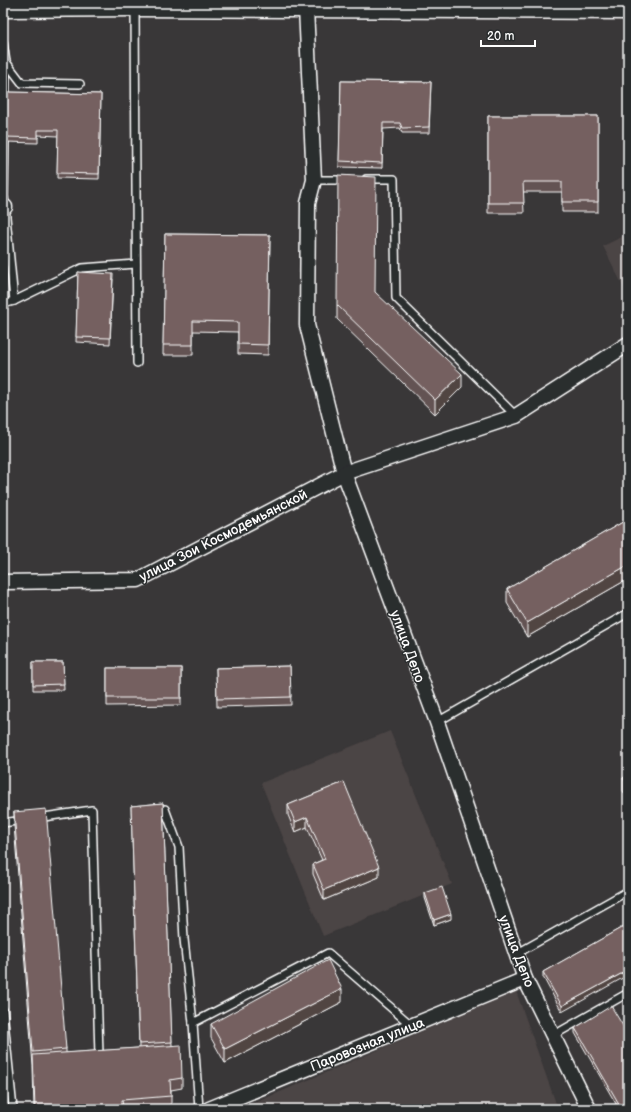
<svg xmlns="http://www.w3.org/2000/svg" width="631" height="1112" font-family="'Balsamiq Sans',sans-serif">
<rect width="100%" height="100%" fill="#393738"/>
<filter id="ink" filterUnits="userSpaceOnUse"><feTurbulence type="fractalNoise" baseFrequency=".025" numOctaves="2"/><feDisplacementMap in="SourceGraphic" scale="8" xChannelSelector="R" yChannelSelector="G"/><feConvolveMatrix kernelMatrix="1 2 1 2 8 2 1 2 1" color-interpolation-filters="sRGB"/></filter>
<g filter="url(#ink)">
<g fill="#4b4444">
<path d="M 628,234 L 628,296 L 603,246 Z"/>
<path d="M 390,731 L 452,884 L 323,936 L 261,783 Z"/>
<path d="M 516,991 L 558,1109 L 240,1109 Z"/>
</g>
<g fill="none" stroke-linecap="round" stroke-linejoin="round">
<defs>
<g id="service">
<path d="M 135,7 L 137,363"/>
<path d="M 3,42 L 6,62 L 4,196 L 14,301"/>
<path d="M 6,62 L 22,83 L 80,84"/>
<path d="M 366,179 L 394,179 L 396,298 L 516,416"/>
<path d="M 314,180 L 348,180"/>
<path d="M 3,304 L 14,301 L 82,268 L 136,264"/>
<path d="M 437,722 L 628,613"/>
<path d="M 165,809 L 179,847 L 184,939 L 193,1023 L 199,1109"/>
<path d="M 37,818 L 92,810 L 99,1055"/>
<path d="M 3,823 L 23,820"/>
<path d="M 516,954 L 628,891"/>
<path d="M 3,1010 L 13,1109"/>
<path d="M 193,1023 L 328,953 L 411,1025"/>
<path d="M 554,1035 L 628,993"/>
</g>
<g id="minor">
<path d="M 3,207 L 5,207"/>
<path d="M 3,582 L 138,580 L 344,473 L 307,325 L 308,203 L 314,180 L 306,8"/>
<path d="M 209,1109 L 525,979"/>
<path d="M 589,1109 L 525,979 L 437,722 L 344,473 L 516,416 L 628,344"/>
</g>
<path id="secondary" d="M 3,7 L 135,6 L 628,9"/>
</defs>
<use href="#service" stroke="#fff" stroke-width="10"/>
<use href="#minor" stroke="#fff" stroke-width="17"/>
<use href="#secondary" stroke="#fff" stroke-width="23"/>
<use href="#service" stroke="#2a2d2e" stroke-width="7"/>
<use href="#minor" stroke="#2a2d2e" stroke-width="14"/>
<use href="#secondary" stroke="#2a2d2e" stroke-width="20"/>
</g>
<g fill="#645353" stroke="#fff">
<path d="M 341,81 L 431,82 L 429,133 L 402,133 L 400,128 L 383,129 L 382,168 L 339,167 Z"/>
<path d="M 7,92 L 101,94 L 99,179 L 57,178 L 58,136 L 38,135 L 38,143 L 6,142 Z"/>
<path d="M 488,116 L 598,116 L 598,212 L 562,212 L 562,192 L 523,192 L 524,213 L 488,213 Z"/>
<path d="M 165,234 L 270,235 L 268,355 L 238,354 L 238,332 L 193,331 L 193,355 L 163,355 Z"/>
<path d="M 78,272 L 113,279 L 110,344 L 76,342 Z"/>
<path d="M 375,292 L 462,387 L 435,414 L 337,319 L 337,305 Z"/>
<path d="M 628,519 L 628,579 L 527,637 L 507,603 L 507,589 Z"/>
<path d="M 33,662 L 63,662 L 64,690 L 33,690 Z"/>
<path d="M 290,666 L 291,705 L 217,707 L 216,668 Z"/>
<path d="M 107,668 L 181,668 L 181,705 L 107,706 Z"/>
<path d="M 628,775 L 628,799 L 623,791 L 623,778 Z"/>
<path d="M 344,782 L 379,877 L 324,900 L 313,874 L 313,864 L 322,860 L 307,827 L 295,832 L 288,815 L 288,805 Z"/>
<path d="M 163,803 L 172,1046 L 182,1078 L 182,1088 L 171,1090 L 171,1106 L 131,1109 L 34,1109 L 33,1066 L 14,825 L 14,812 L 66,1049 L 66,1053 L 139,1048 L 131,806 Z"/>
<path d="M 425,893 L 451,919 L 434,925 L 425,898 Z"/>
<path d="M 628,924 L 562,1012 L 543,977 L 543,972 Z"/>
<path d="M 342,1002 L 225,1063 L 211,1038 L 211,1024 Z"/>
<path d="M 575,1028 L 628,1109 L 619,1109 L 575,1033 Z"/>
</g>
<g fill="#514443" stroke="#fff">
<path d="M 462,374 L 462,387 L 435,414 L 435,400 Z"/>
<path d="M 628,565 L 628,579 L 527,637 L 527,623 Z"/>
<path d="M 307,817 L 307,827 L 295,832 L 295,822 Z"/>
<path d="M 379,867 L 379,877 L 324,900 L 324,890 Z"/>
<path d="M 451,914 L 451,919 L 434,925 L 434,920 Z"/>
<path d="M 628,970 L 628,975 L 562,1012 L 562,1006 Z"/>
<path d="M 342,989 L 342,1002 L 225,1063 L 225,1049 Z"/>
</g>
<g fill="#746160" stroke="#fff">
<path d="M 341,81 L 431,82 L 429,127 L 402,128 L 400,123 L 383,123 L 382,163 L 339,161 Z"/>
<path d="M 7,92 L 101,94 L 99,174 L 57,173 L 58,130 L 38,130 L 38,138 L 6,137 Z"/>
<path d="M 488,116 L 598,116 L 598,202 L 562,202 L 562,182 L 523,182 L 524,203 L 488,203 Z"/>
<path d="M 338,175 L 376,177 L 375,292 L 462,374 L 435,400 L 337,305 Z"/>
<path d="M 165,234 L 270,235 L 268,345 L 238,344 L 238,322 L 193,321 L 193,345 L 163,345 Z"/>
<path d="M 78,272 L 113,274 L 110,338 L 76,337 Z"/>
<path d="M 628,519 L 628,565 L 527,623 L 507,589 Z"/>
<path d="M 33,662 L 63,662 L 64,684 L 33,685 Z"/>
<path d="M 290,666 L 291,697 L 217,699 L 216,668 Z"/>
<rect x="107" y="668" width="74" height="30"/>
<path d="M 628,775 L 628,785 L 623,778 Z"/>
<path d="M 344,782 L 379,867 L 324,890 L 313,864 L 325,859 L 307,817 L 295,822 L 288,805 Z"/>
<path d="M 163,803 L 172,1042 L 139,1044 L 131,806 Z"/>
<path d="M 46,809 L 66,1049 L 33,1052 L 14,812 Z"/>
<path d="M 442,887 L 451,914 L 434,920 L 425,893 Z"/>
<path d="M 628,924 L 628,970 L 562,1006 L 543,972 Z"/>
<path d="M 328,960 L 342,989 L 225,1049 L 211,1024 Z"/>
<path d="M 611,1006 L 628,1034 L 628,1109 L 622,1109 L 575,1028 Z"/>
<path d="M 181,1045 L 182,1078 L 170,1080 L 171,1096 L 122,1100 L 123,1109 L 35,1109 L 33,1055 Z"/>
</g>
</g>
<g text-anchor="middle" stroke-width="3" stroke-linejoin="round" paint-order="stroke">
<g font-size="14" fill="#fff" stroke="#2a2d2e">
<text transform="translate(223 535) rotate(-27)" y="5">улица Зои Космодемьянской</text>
<text transform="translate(408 646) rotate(70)" y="5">улица Депо</text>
<text transform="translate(517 951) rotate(69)" y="5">улица Депо</text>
<text transform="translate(367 1044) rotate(-22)" y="5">Паровозная улица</text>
</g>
</g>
<rect width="631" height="1112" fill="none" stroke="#2a2d2e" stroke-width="16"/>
<rect x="8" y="8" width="615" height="1096" fill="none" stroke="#fff" stroke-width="1.5" filter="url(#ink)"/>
<path d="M481 40v6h54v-6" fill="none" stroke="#ffffff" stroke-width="2"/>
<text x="487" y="40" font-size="12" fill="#ffffff" stroke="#2a2d2e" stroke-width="3" paint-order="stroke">20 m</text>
</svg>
